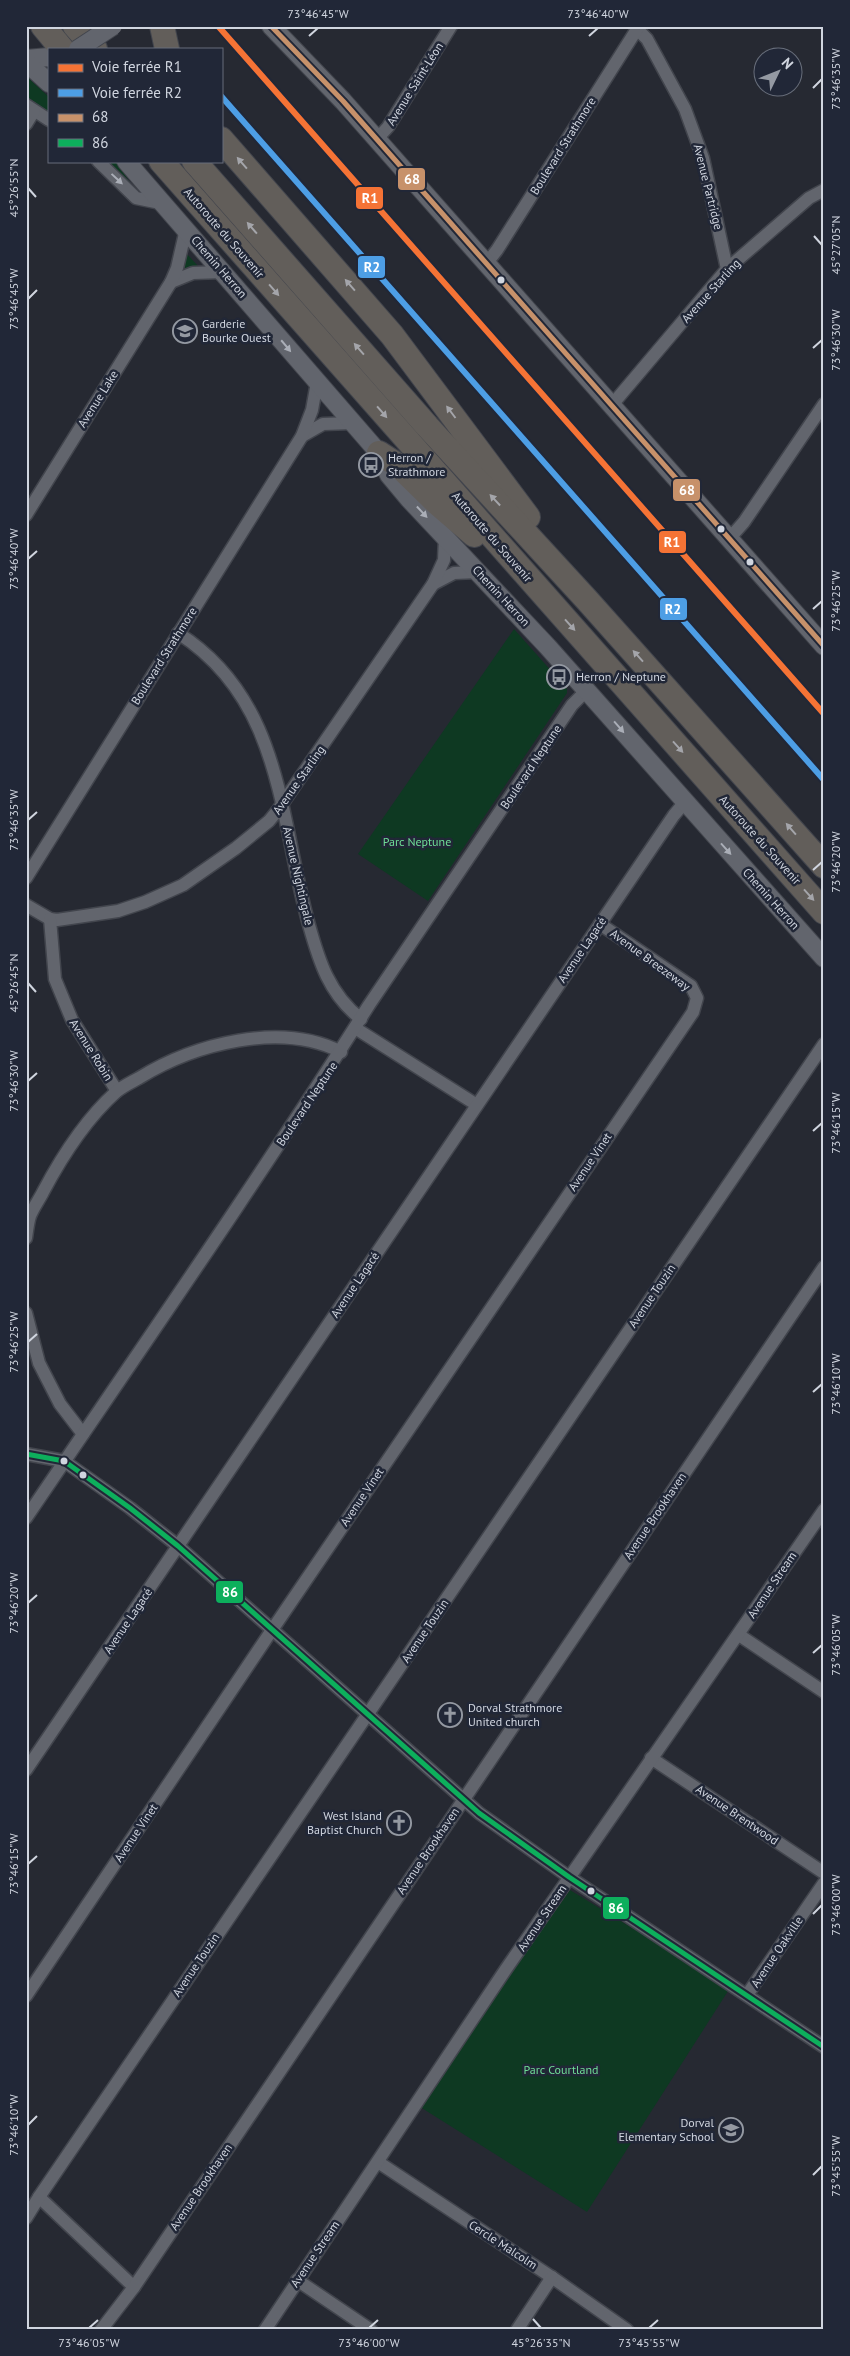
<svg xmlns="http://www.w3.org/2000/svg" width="850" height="2356" font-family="'PT Sans',sans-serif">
<rect width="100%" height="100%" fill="#262932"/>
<g fill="#0e3922">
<path d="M 26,76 L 49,97 L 49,112 L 26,96 Z"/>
<path d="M 106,161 L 115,161 L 136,191 Z"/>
<path d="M 186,253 L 198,266 L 186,269 L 183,267 Z"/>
<path d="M 514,629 L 554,674 L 552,677 L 555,681 L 558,679 L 567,689 L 567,693 L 428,901 L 358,854 Z"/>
<path d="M 570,1890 L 730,1988 L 587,2212 L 417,2105 Z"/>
</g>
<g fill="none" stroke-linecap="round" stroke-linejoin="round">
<defs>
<g id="street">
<path d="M 637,29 L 647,39 L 685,109 L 703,158 L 727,269"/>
<path d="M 26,105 L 49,120"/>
<path d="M 26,124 L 34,111"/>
<path d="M 376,140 L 388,127 L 451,26"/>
<path d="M 98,161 L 136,198 L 165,204"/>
<path d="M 486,264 L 497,250 L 639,26"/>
<path d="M 171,282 L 193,273 L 223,272"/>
<path d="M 611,406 L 727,269 L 809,198 L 824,190"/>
<path d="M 302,436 L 323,424 L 353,423"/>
<path d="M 26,515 L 171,282 L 177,268 L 186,229"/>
<path d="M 729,539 L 744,522 L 824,404"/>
<path d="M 433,584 L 454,573 L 478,572"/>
<path d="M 178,633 C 283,700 279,818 309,925 C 319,961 329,994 361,1019"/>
<path d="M 26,878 L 302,436 L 312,410 L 317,382"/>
<path d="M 26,905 L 50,919 L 57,920 L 118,911 L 145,902 L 183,885 L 236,848 L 269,821 L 278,810 L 433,584 L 444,560 L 445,537"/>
<path d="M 50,919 L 55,979 L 72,1020 L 117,1091"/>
<path d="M 355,1028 L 477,1105"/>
<path d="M 26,1238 C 27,1231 28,1222 30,1216 C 33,1208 39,1200 43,1192 C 61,1158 87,1118 116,1092 C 123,1086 132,1082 139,1078 C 194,1044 281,1021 341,1052"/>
<path d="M 26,1313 L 39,1363 L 60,1404 L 83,1434"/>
<path d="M 26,1454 L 64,1461 L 130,1508 L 178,1546 L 479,1813 L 569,1877 L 824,2047"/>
<path d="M 26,1518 C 142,1347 259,1179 369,1005 L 572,705 L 587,690"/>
<path d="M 739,1635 L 824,1692"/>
<path d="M 651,1758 L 824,1873"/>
<path d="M 26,1770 L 674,815 L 685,802"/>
<path d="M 747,1995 L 824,1883"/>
<path d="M 26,1996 L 272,1630 L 693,1012 L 697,998 L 691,986 L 600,924"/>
<path d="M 378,2162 L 553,2278 L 627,2330"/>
<path d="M 39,2197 L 134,2287"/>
<path d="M 26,2218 L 39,2197 L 824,1044"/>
<path d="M 297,2280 L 371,2330"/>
<path d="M 101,2330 L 134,2287 L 824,1267"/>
<path d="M 265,2330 L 506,1969 L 824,1510"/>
<path d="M 517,2330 L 552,2277"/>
</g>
<g id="secondary">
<path d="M 271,26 L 343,101 L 824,646"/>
<path d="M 26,59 L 49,57"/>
<path d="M 26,62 L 49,83"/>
<path d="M 126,161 L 379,453 L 389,475 L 409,499 L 548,647 L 824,958"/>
</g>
<g id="highway">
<path d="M 43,26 L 62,49"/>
<path d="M 75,26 L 95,49"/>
<path d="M 162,26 L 167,49"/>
<path d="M 221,139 L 392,335 L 528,517"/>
<path d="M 161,161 L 824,912"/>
<path d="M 194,161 L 427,426 L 587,600 L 824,866"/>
<path d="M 379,453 L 399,466 L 438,504 L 474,535"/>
</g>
</defs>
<use href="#street" stroke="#42454d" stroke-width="15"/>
<use href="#secondary" stroke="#42454d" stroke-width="20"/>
<use href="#highway" stroke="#42454d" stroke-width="26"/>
<use href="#street" stroke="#62656d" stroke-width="12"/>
<use href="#secondary" stroke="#62656d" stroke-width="18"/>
<use href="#highway" stroke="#625e5a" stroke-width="24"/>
<defs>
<path id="secondary-bridge" d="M 78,49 L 113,26"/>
</defs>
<use href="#secondary-bridge" stroke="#42454d" stroke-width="20" stroke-linecap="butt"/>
<use href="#secondary-bridge" stroke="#62656d" stroke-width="18"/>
<defs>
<path id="bus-1" d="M 271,26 L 343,101 L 824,646"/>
<path id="bus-2" d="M 26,1454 L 64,1461 L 130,1508 L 178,1546 L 479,1813 L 569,1877 L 824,2047"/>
</defs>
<use href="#bus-1" stroke="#212737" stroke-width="9"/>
<use href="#bus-2" stroke="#212737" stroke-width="9"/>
<use href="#bus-1" stroke="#c7916a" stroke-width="5"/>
<use href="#bus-2" stroke="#0daf5c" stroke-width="5"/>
<defs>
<path id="rail-1" d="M 218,26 L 824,714"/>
<path id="rail-2" d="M 221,96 L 824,780"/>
</defs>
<use href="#rail-1" stroke="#212737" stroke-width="10"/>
<use href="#rail-2" stroke="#212737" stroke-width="10"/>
<use href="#rail-1" stroke="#f57335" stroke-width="6"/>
<use href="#rail-2" stroke="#4d9ee5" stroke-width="6"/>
</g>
<defs><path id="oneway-solid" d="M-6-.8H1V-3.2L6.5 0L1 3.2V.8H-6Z" transform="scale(1.25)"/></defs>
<g fill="#a4a5aa">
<use href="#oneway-solid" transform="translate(242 163) rotate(-131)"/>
<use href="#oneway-solid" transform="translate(252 228) rotate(-131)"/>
<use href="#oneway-solid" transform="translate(350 285) rotate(-131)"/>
<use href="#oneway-solid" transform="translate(274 290) rotate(49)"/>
<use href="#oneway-solid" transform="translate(359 349) rotate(-131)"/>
<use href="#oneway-solid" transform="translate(382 412) rotate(49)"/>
<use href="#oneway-solid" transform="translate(451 412) rotate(-127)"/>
<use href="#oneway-solid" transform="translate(495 500) rotate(-133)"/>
<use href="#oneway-solid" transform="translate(570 625) rotate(48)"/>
<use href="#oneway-solid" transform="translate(638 656) rotate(-132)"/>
<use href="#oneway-solid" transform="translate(678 747) rotate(48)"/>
<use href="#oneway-solid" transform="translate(791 829) rotate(-131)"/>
<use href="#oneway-solid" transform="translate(809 895) rotate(48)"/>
</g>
<g fill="#aaaeb7">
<use href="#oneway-solid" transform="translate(117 179) rotate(43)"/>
<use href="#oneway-solid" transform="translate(286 346) rotate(50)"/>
<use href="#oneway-solid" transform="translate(422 512) rotate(47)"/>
<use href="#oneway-solid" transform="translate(619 727) rotate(49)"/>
<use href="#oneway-solid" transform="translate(726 849) rotate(48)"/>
</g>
<path fill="none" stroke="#d0d5df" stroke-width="2" d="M 309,36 L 318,28M 589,36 L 598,28M 813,88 L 822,79M 28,188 L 36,197M 814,236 L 822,245M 28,299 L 37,290M 813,348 L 822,340M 28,559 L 37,551M 813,609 L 822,601M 28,820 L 37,812M 813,870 L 822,862M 28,983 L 36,992M 28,1081 L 37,1073M 813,1131 L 822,1123M 28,1342 L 37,1334M 813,1392 L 822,1384M 28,1603 L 37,1595M 813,1653 L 822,1645M 28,1864 L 37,1856M 813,1914 L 822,1905M 28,2125 L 37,2116M 813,2175 L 822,2166M 533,2319 L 541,2328M 89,2328 L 98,2320M 369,2328 L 378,2320M 649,2328 L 658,2320"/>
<defs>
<symbol id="school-ring" viewBox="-11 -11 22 22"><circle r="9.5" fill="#212737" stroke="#9499a2" stroke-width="1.5"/><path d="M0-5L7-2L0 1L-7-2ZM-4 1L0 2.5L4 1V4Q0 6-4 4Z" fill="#9499a2"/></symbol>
<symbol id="bus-ring" viewBox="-11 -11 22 22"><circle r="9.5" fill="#212737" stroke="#9499a2" stroke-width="1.5"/><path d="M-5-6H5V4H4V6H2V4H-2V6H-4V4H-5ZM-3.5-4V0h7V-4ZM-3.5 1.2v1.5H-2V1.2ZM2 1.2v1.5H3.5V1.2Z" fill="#9499a2"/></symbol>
<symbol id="church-ring" viewBox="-11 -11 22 22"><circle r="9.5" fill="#212737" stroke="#9499a2" stroke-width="1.5"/><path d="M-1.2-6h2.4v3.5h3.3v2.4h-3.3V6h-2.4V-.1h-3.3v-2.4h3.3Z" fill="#9499a2"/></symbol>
</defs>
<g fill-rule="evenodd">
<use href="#school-ring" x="171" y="317" width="28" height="28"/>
<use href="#bus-ring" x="357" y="451" width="28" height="28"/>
<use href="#bus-ring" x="545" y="663" width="28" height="28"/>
<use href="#church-ring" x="436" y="1701" width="28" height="28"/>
<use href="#church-ring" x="385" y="1809" width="28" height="28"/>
<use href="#school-ring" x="717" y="2116" width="28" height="28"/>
</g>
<g fill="#d0d5df" stroke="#212737" stroke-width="2">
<circle cx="501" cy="280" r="4.5"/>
<circle cx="721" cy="529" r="4.5"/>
<circle cx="750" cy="562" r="4.5"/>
<circle cx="64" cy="1461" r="4.5"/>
<circle cx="83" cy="1475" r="4.5"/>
<circle cx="591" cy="1891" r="4.5"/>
</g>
<g text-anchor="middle" stroke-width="5" stroke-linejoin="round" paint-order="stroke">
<g font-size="12" fill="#d0d5df" stroke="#212737">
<text transform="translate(415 84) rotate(-58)" y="4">Avenue Saint-Léon</text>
<text transform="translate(563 146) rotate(-58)" y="4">Boulevard Strathmore</text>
<text transform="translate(708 187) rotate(76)" y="4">Avenue Partridge</text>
<text transform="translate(224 233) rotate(49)" y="4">Autoroute du Souvenir</text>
<text transform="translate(219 267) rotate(49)" y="4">Chemin Herron</text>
<text transform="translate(711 291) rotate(-48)" y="4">Avenue Starling</text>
<text transform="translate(98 399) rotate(-58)" y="4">Avenue Lake</text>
<text transform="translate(492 537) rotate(49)" y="4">Autoroute du Souvenir</text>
<text transform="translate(501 596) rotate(47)" y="4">Chemin Herron</text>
<text transform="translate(164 656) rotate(-58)" y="4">Boulevard Strathmore</text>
<text transform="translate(531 767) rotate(-56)" y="4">Boulevard Neptune</text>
<text transform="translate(299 780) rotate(-55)" y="4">Avenue Starling</text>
<text transform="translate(760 840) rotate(48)" y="4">Autoroute du Souvenir</text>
<text transform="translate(298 876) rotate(77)" y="4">Avenue Nightingale</text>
<text transform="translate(771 899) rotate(48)" y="4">Chemin Herron</text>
<text transform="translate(582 950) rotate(-56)" y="4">Avenue Lagacé</text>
<text transform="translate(650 960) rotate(36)" y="4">Avenue Breezeway</text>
<text transform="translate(91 1050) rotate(58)" y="4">Avenue Robin</text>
<text transform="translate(307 1104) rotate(-56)" y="4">Boulevard Neptune</text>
<text transform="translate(590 1162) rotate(-56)" y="4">Avenue Vinet</text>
<text transform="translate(355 1285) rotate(-56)" y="4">Avenue Lagacé</text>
<text transform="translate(652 1296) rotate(-56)" y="4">Avenue Touzin</text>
<text transform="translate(362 1497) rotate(-56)" y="4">Avenue Vinet</text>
<text transform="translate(655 1516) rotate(-56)" y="4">Avenue Brookhaven</text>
<text transform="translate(772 1585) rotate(-56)" y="4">Avenue Stream</text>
<text transform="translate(128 1621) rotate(-56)" y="4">Avenue Lagacé</text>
<text transform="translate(425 1631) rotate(-56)" y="4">Avenue Touzin</text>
<text transform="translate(737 1815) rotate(34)" y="4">Avenue Brentwood</text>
<text transform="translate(136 1833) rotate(-56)" y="4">Avenue Vinet</text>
<text transform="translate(428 1851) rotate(-56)" y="4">Avenue Brookhaven</text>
<text transform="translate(542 1918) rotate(-56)" y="4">Avenue Stream</text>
<text transform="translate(777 1952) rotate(-56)" y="4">Avenue Oakville</text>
<text transform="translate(196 1965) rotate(-56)" y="4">Avenue Touzin</text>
<text transform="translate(201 2187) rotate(-56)" y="4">Avenue Brookhaven</text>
<text transform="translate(503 2245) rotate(33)" y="4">Cercle Malcolm</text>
<text transform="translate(315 2254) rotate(-56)" y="4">Avenue Stream</text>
</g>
<g font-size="12" fill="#d0d5df" stroke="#212737" text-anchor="start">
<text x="202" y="328">Garderie<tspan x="202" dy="14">Bourke Ouest</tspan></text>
<text x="388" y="462">Herron /<tspan x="388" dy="14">Strathmore</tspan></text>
<text x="576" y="681">Herron / Neptune</text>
<text x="468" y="1712">Dorval Strathmore<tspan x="468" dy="14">United church</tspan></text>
<text x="382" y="1820" text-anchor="end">West Island<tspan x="382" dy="14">Baptist Church</tspan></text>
<text x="714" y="2127" text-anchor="end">Dorval<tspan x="714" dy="14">Elementary School</tspan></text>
</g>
<g font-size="12" fill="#6fde97" stroke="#212737">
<text x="417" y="846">Parc Neptune</text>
<text x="561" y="2074">Parc Courtland</text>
</g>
</g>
<g stroke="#212737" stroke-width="2">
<rect x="397" y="167" width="29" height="24" rx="5" fill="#c7916a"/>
<rect x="355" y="186" width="29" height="24" rx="5" fill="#f57335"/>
<rect x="357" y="255" width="29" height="24" rx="5" fill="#4d9ee5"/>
<rect x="672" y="478" width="29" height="24" rx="5" fill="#c7916a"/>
<rect x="658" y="530" width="29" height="24" rx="5" fill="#f57335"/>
<rect x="659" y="597" width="29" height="24" rx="5" fill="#4d9ee5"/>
<rect x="215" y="1580" width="29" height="24" rx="5" fill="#0daf5c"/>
<rect x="602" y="1896" width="28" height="24" rx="5" fill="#0daf5c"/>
</g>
<g font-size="14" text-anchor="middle" font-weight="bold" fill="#fff">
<text x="412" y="184">68</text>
<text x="370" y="203">R1</text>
<text x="372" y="272">R2</text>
<text x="687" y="495">68</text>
<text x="672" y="547">R1</text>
<text x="673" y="614">R2</text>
<text x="230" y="1597">86</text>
<text x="616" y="1913">86</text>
</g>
<rect width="850" height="2356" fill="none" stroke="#212737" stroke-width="55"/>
<rect x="48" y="48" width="175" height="115" fill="#212737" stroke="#676d7a"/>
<rect x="58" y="64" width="25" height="8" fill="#f57335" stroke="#676d7a"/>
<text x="92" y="72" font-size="15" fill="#d0d5df">Voie ferrée R1</text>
<rect x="58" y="89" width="25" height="8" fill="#4d9ee5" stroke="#676d7a"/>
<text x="92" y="98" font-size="15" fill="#d0d5df">Voie ferrée R2</text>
<rect x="58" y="114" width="25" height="8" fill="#c7916a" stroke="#676d7a"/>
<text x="92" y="122" font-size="15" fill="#d0d5df">68</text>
<rect x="58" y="139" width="25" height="8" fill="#0daf5c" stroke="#676d7a"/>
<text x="92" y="148" font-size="15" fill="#d0d5df">86</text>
<g transform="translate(778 72) rotate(47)"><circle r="24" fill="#212737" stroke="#676d7a"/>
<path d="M0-4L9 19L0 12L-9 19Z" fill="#9499a2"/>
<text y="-8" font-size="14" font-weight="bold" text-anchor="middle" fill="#d0d5df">N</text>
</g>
<rect x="28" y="28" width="794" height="2300" fill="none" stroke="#d0d5df" stroke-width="2"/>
<g font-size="12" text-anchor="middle" fill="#d0d5df">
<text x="318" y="18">73°46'45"W</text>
<text x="598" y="18">73°46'40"W</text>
<text transform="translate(836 79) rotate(-90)" y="4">73°46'35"W</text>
<text transform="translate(14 188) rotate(-90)" y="4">45°26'55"N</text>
<text transform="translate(836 245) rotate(-90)" y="4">45°27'05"N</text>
<text transform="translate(14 299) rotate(-90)" y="4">73°46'45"W</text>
<text transform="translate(836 340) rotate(-90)" y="4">73°46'30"W</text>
<text transform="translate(14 559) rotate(-90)" y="4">73°46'40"W</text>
<text transform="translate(836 601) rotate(-90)" y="4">73°46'25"W</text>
<text transform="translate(14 820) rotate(-90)" y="4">73°46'35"W</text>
<text transform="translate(836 862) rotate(-90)" y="4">73°46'20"W</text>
<text transform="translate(14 983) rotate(-90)" y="4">45°26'45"N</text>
<text transform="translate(14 1081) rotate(-90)" y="4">73°46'30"W</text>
<text transform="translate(836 1123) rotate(-90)" y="4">73°46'15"W</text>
<text transform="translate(14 1342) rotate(-90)" y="4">73°46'25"W</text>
<text transform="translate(836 1384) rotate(-90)" y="4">73°46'10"W</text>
<text transform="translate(14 1603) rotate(-90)" y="4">73°46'20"W</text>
<text transform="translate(836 1645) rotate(-90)" y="4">73°46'05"W</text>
<text transform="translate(14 1864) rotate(-90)" y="4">73°46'15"W</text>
<text transform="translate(836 1905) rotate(-90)" y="4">73°46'00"W</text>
<text transform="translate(14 2125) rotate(-90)" y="4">73°46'10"W</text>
<text transform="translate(836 2166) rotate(-90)" y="4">73°45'55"W</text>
<text x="89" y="2347">73°46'05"W</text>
<text x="369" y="2347">73°46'00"W</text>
<text x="541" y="2347">45°26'35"N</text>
<text x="649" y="2347">73°45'55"W</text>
</g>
</svg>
